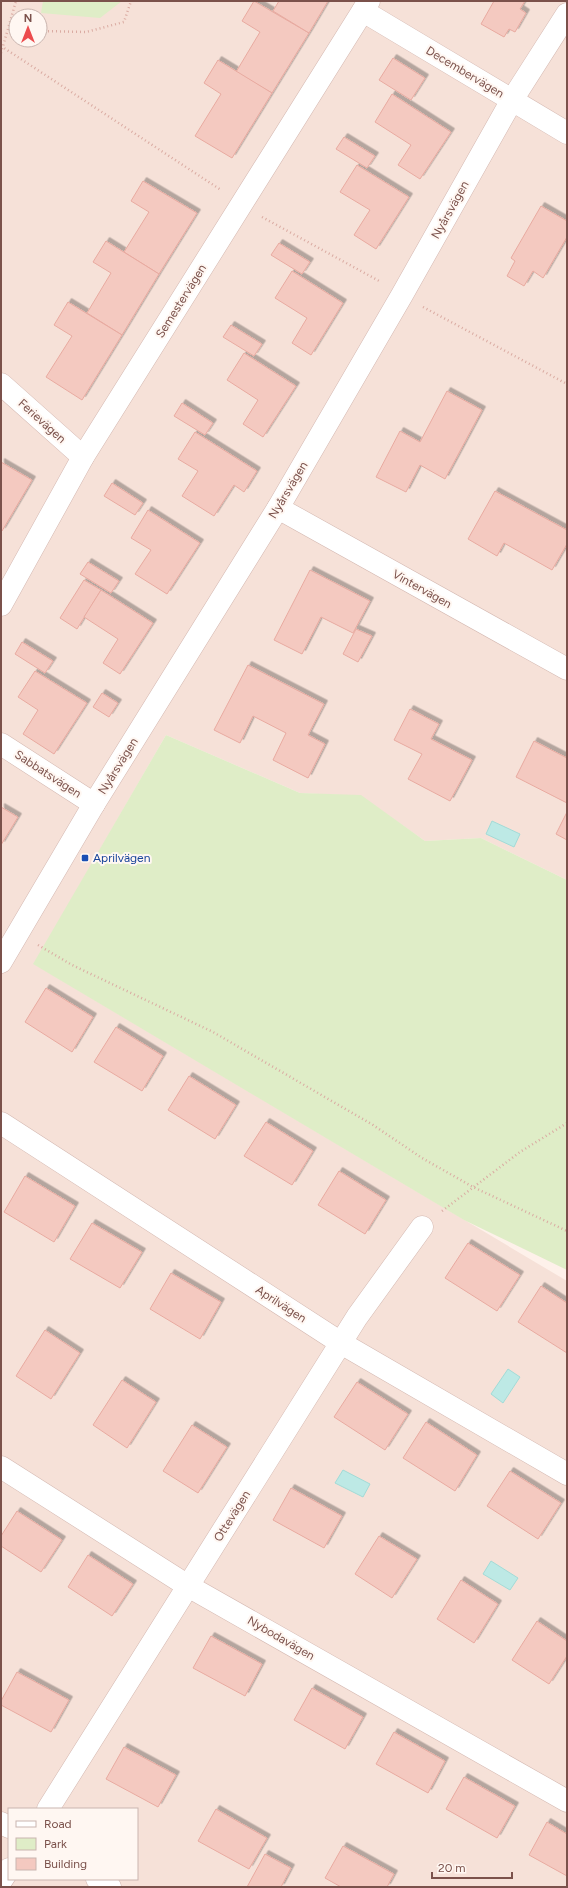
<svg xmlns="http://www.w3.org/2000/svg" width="568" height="1888" font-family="Figtree,sans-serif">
<defs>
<filter id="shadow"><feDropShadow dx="3.5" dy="-3.5" stdDeviation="0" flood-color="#0004"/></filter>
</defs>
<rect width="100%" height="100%" fill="#fef1ea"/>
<path fill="#f6e1d8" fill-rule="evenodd" d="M 1,1 L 567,1 L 567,880 L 481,838 L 425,841 L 361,796 L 300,793 L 166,735 L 34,964 L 567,1281 L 567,1887 L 1,1887 ZM 16,16 L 40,16 L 40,40 L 16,40 ZM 9,1809 L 137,1809 L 137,1879 L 9,1879 Z"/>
<g fill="#dfedc7">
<path d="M 43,1 L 122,1 L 100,18 L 41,13 Z"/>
<path d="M 166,735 L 300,793 L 361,795 L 425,841 L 481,838 L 567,880 L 567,1270 L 464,1220 L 33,964 Z"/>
</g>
<g fill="#bde9e5" stroke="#a2dbd7">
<path d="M 492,821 L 520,834 L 514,847 L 486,834 Z"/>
<path d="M 508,1369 L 520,1377 L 503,1403 L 491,1394 Z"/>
<path d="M 343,1470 L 370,1484 L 363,1497 L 335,1483 Z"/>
<path d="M 491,1561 L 518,1578 L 510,1590 L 483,1574 Z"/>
</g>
<g fill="#f4c9c0" stroke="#e8aaa0" filter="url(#shadow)">
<path d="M 254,1 L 309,33 L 272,93 L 236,72 L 260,32 L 242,21 Z"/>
<path d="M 279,1 L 328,1 L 309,33 L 273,11 Z"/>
<path d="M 494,1 L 525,1 L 520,9 L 526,13 L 515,32 L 509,29 L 504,37 L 481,24 Z"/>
<path d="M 393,58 L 425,78 L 411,100 L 379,80 Z"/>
<path d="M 218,60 L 272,93 L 232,158 L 195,136 L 221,94 L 204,83 Z"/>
<path d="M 392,94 L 451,132 L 420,179 L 398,165 L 411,145 L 375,122 Z"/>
<path d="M 344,137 L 375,156 L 367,168 L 336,149 Z"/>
<path d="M 357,165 L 409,197 L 376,249 L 354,235 L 370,210 L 340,192 Z"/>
<path d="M 143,181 L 197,213 L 159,274 L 124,252 L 149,212 L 131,201 Z"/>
<path d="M 541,206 L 567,221 L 567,237 L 543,278 L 533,271 L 524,286 L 507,276 L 515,261 L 511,258 Z"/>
<path d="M 106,241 L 159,274 L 122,335 L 87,313 L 111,273 L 93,262 Z"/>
<path d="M 279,243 L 310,262 L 302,274 L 271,255 Z"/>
<path d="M 292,271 L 343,303 L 311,355 L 292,343 L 307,318 L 275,298 Z"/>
<path d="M 68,302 L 122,335 L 82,400 L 46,377 L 72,336 L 54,325 Z"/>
<path d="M 231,325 L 262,344 L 254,356 L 223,337 Z"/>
<path d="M 244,353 L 296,386 L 263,437 L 243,424 L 258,400 L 227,380 Z"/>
<path d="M 447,391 L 482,410 L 445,479 L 420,465 L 406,492 L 376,477 L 400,431 L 420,442 Z"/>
<path d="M 182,403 L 213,423 L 205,435 L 174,416 Z"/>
<path d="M 195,432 L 257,471 L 244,492 L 234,485 L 214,516 L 182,496 L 198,471 L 178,459 Z"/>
<path d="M 1,462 L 32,480 L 2,531 L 1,531 Z"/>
<path d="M 112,483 L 143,503 L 135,515 L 104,496 Z"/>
<path d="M 495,491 L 567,530 L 567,544 L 552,570 L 504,543 L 497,556 L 468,539 Z"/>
<path d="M 148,510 L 200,543 L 167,594 L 135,574 L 151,550 L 131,538 Z"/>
<path d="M 88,562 L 119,581 L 111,593 L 80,574 Z"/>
<path d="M 310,570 L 370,601 L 353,633 L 321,617 L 302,654 L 274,640 Z"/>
<path d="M 84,580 L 101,590 L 77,629 L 60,618 Z"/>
<path d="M 101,590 L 153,623 L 120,674 L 103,663 L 118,639 L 84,617 Z"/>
<path d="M 356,629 L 372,636 L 358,662 L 343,654 Z"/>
<path d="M 22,642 L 53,661 L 45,673 L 15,654 Z"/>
<path d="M 248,665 L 324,704 L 308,735 L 325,744 L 308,778 L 273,760 L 286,733 L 253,716 L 240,743 L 214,730 Z"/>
<path d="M 35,671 L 87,703 L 54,754 L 23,734 L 38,710 L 18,697 Z"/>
<path d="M 102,693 L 118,703 L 109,717 L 93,707 Z"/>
<path d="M 410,709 L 439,724 L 431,739 L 472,760 L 450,801 L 408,779 L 422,754 L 394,740 Z"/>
<path d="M 534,741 L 567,758 L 567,803 L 516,777 Z"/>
<path d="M 1,807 L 18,817 L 1,845 Z"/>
<path d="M 567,812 L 567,840 L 556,834 Z"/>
<path d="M 46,988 L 93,1017 L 72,1052 L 25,1022 Z"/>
<path d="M 116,1027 L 163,1056 L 142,1091 L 94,1062 Z"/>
<path d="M 189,1076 L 236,1105 L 215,1139 L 168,1110 Z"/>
<path d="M 266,1122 L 313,1151 L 292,1185 L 244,1156 Z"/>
<path d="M 339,1171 L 386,1200 L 365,1234 L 318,1205 Z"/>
<path d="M 25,1176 L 75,1206 L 54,1242 L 4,1212 Z"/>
<path d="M 92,1223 L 142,1252 L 120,1288 L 70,1259 Z"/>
<path d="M 468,1243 L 520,1275 L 497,1311 L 445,1278 Z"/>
<path d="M 171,1273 L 221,1302 L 200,1339 L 150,1309 Z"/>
<path d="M 541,1286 L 567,1303 L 567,1353 L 518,1322 Z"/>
<path d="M 45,1330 L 80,1353 L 51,1399 L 16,1376 Z"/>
<path d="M 122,1380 L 156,1402 L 127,1448 L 93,1425 Z"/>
<path d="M 357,1382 L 408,1414 L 385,1450 L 334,1417 Z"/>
<path d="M 426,1422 L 477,1455 L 455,1491 L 403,1458 Z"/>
<path d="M 192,1425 L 227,1447 L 198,1493 L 163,1471 Z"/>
<path d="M 510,1471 L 561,1503 L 538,1539 L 487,1506 Z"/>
<path d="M 291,1488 L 342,1516 L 324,1548 L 273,1520 Z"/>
<path d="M 17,1511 L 62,1540 L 41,1572 L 1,1546 L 1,1536 Z"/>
<path d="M 379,1536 L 417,1559 L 392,1598 L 355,1574 Z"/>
<path d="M 88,1555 L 133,1584 L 112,1616 L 68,1587 Z"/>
<path d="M 461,1580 L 498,1604 L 474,1643 L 437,1619 Z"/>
<path d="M 537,1621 L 567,1641 L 567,1656 L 549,1684 L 512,1660 Z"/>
<path d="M 211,1636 L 262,1664 L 245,1696 L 193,1668 Z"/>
<path d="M 17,1672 L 69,1700 L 51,1732 L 1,1705 L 1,1701 Z"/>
<path d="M 312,1688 L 363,1717 L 345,1749 L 294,1720 Z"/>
<path d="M 394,1732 L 445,1761 L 428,1793 L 376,1764 Z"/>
<path d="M 124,1747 L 176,1775 L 158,1807 L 106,1779 Z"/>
<path d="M 464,1777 L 515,1806 L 497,1838 L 446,1809 Z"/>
<path d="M 216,1809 L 267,1838 L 249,1869 L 198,1841 Z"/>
<path d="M 547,1822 L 567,1834 L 567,1876 L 529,1855 Z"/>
<path d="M 343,1846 L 394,1874 L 387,1887 L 341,1887 L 325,1878 Z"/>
<path d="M 265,1854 L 291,1868 L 281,1887 L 247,1887 Z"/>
</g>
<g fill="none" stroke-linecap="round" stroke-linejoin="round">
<defs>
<g id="street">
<path d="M 363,11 L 567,133"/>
<path d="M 1,384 L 83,457"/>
<path d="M 278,508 L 567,669"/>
<path d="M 1,605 L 83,457 L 369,1"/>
<path d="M 1,744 L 94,804"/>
<path d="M 1,962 L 94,804 L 278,508 L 402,295 L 512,100 L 567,14"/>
<path d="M 1,1123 L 341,1343 L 567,1474"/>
<path d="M 1,1467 L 188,1586 L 567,1801"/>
<path d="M 48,1809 L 357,1317 L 422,1227"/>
<path d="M 1,1823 L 9,1827"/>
<path d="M 97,1879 L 110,1887"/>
<path d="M 1,1881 L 9,1869"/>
</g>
</defs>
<use href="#street" stroke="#d4b8b1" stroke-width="23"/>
<g stroke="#daaba2" stroke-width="2.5" stroke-dasharray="1 3" stroke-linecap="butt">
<path d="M 9,30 L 16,31"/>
<path d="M 40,31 L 86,32 L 124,22 L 131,1"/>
<path d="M 1,46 L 221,190"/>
<path d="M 1,53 L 16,1"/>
<path d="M 262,217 L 381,282"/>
<path d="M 423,307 L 567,384"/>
<path d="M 38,945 L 72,965 L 213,1032 L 373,1125 L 422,1158 L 473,1187 L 567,1231"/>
<path d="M 442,1211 L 520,1152 L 567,1123"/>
</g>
<use href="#street" stroke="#fff" stroke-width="22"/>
</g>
<rect fill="#1a4fb4" stroke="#fff7f2" stroke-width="1.5" x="81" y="854" width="8" height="8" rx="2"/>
<g text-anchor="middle" stroke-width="4" stroke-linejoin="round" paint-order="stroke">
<g font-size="12" fill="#7b514b" stroke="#fff7f2">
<text transform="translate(465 72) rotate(31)" y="4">Decembervägen</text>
<text transform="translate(450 210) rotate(-61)" y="4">Nyårsvägen</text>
<text transform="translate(181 301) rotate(-58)" y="4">Semestervägen</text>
<text transform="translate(42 421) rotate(42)" y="4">Ferievägen</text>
<text transform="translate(288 490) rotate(-59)" y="4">Nyårsvägen</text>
<text transform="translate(422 589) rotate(29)" y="4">Vintervägen</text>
<text transform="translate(118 766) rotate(-58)" y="4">Nyårsvägen</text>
<text transform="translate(48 774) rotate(33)" y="4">Sabbatsvägen</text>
<text transform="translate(281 1304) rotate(33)" y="4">Aprilvägen</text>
<text transform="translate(232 1516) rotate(-58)" y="4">Ottevägen</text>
<text transform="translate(281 1638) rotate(30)" y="4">Nybodavägen</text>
</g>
<g font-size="12" fill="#164399" stroke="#fff7f2" text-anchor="start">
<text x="93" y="862">Aprilvägen</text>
</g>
</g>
<rect width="568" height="1888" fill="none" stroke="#7b514b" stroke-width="4"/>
<rect x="8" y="1808" width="130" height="72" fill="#fff7f2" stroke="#cab5af"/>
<rect x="16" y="1821" width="20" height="6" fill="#ffffff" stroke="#cab5af"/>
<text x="44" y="1828" font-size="12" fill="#7b514b">Road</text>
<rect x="16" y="1838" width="20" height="12" fill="#dfedc7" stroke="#cab5af"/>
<text x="44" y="1848" font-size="12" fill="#7b514b">Park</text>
<rect x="16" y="1858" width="20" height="12" fill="#f4c9c0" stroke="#cab5af"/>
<text x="44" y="1868" font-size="12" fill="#7b514b">Building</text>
<g transform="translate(28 28)"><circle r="19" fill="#fff7f2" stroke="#cab5af"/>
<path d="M0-3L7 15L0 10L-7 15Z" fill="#ec4b4d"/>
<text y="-6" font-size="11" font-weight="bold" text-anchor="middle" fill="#7b514b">N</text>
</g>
<path d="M432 1872v6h80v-6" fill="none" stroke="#7b514b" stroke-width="2"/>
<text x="438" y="1872" font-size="12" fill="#7b514b" stroke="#fff7f2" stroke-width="3" paint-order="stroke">20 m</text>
</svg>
